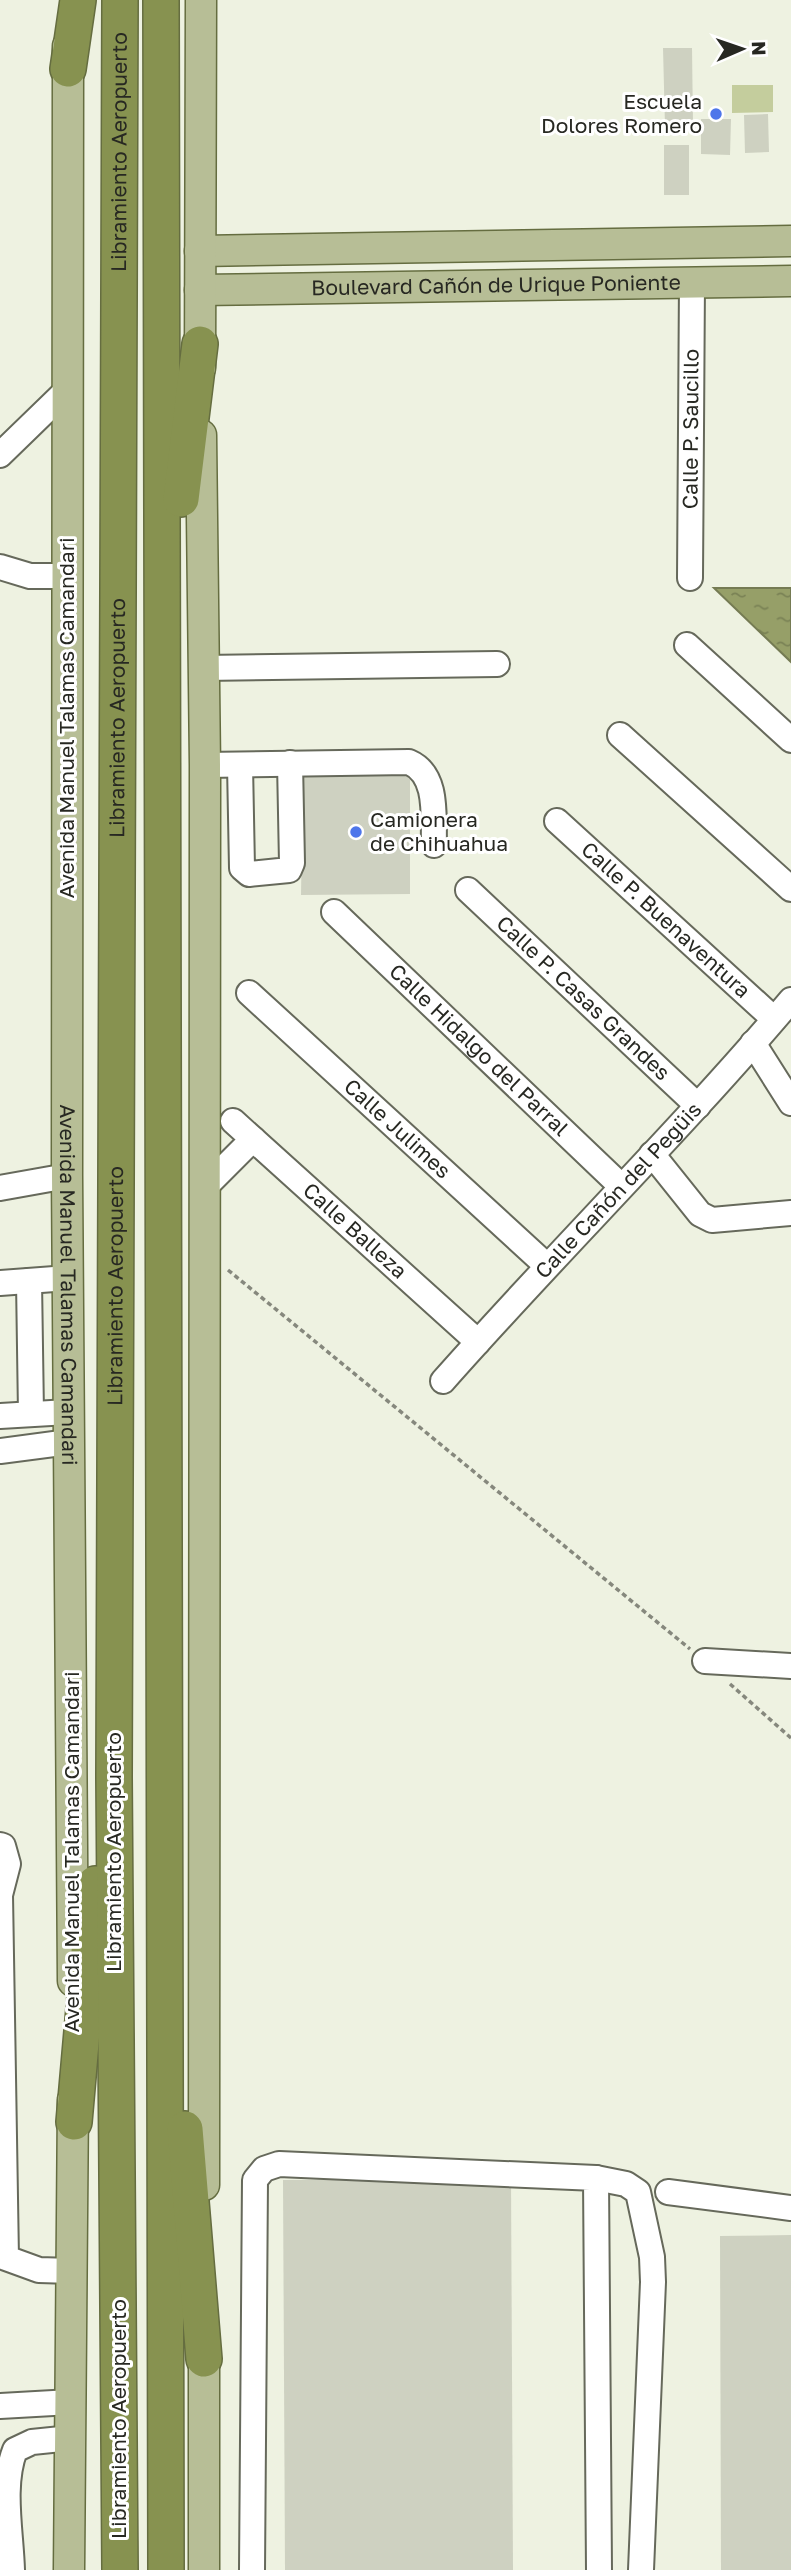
<svg xmlns="http://www.w3.org/2000/svg" width="791" height="2570" font-family="'Golos Text',sans-serif">
<defs>
<pattern id="water-ripples" width="26" height="14" patternUnits="userSpaceOnUse" patternTransform="scale(1.75)"><rect width="26" height="14" fill="#969f68"/><path d="M2 4q2-2 4 0t4 0M15 11q2-2 4 0t4 0" fill="none" stroke="#7a8255"/></pattern>
</defs>
<rect width="100%" height="100%" fill="#eef2e1"/>
<path fill="#c4cd9d" d="M 732,85 L 773,85 L 773,112 L 732,113 Z"/>
<path fill="url(#water-ripples)" stroke="#757b53" stroke-width="2" d="M 714,588 L 791,588 L 791,662 Z"/>
<g fill="#ced1c1">
<path d="M 663,48 L 692,48 L 693,125 L 665,126 Z"/>
<path d="M 768,114 L 769,152 L 745,153 L 744,115 Z"/>
<path d="M 701,119 L 731,119 L 730,155 L 701,154 Z"/>
<rect x="664" y="145" width="25" height="50"/>
<path d="M 410,768 L 410,894 L 301,895 L 303,769 Z"/>
<path d="M 511,2179 L 513,2570 L 285,2570 L 283,2180 Z"/>
<path d="M 791,2235 L 791,2570 L 721,2570 L 720,2236 Z"/>
</g>
<g fill="none" stroke-linecap="round" stroke-linejoin="round">
<defs>
<g id="minor">
<path d="M 0,455 L 68,389"/>
<path d="M 0,567 L 30,576 L 67,576"/>
<path id="s1" d="M 690,578 L 692,281"/>
<path d="M 687,645 L 791,740"/>
<path d="M 204,668 L 497,664"/>
<path d="M 620,735 L 791,889"/>
<path d="M 205,765 L 409,762 C 439,775 433,817 434,845"/>
<path d="M 240,765 L 242,868 L 249,874 L 289,870 L 292,863 L 290,763"/>
<path id="s2" d="M 557,821 L 774,1019"/>
<path id="s3" d="M 468,890 L 698,1106"/>
<path id="s4" d="M 334,912 L 621,1186"/>
<path id="s5" d="M 249,993 L 546,1265"/>
<path d="M 753,1043 L 791,1103"/>
<path id="s6" d="M 233,1121 L 478,1342"/>
<path d="M 652,1154 L 700,1214 L 712,1220 L 791,1213"/>
<path d="M 0,1188 L 67,1176"/>
<path d="M 204,1188 L 253,1139"/>
<path d="M 29,1281 L 31,1414"/>
<path d="M 0,1283 L 68,1278"/>
<path id="s7" d="M 443,1381 C 557,1252 680,1131 791,1000"/>
<path d="M 0,1416 L 68,1412"/>
<path d="M 0,1451 L 69,1442"/>
<path d="M 705,1661 L 791,1666"/>
<path d="M 0,1845 L 3,1846 L 8,1864 L 0,1895 L 6,2258 L 39,2270 L 72,2271"/>
<path d="M 596,2178 L 626,2184 L 638,2192 L 652,2257 L 653,2282 L 641,2570"/>
<path d="M 668,2192 L 791,2208"/>
<path d="M 0,2406 L 71,2402"/>
<path d="M 12,2570 C 11,2532 1,2486 15,2450 L 32,2442 L 71,2438"/>
<path d="M 252,2570 L 255,2180 L 264,2169 L 279,2164 L 596,2178 L 599,2570"/>
</g>
<g id="major">
<path id="s8" d="M 68,46 L 67,1176 L 73,1981"/>
<path d="M 200,251 L 791,241"/>
<path id="s9" d="M 200,290 L 791,281"/>
<path d="M 200,368 L 201,0"/>
<path d="M 201,435 L 205,765 L 204,2185"/>
<path d="M 204,2336 L 204,2570"/>
<path d="M 69,2570 L 73,2100"/>
</g>
<g id="highway">
<path d="M 161,0 L 166,2570"/>
<path d="M 68,69 L 78,0"/>
<path d="M 181,499 L 200,344"/>
<path d="M 74,2122 L 95,1884"/>
<path d="M 185,2129 L 204,2359"/>
<path id="s10" d="M 120,2570 L 114,1777 L 120,0"/>
</g>
</defs>
<use href="#minor" stroke="#66695b" stroke-width="28"/>
<use href="#major" stroke="#656d40" stroke-width="33"/>
<use href="#highway" stroke="#656d40" stroke-width="38"/>
<g stroke="#86887d" stroke-width="3.5" stroke-dasharray="5 3.5" stroke-linecap="butt">
<path d="M 228,1270 L 690,1649"/>
<path d="M 730,1684 L 791,1738"/>
</g>
<use href="#minor" stroke="#fff" stroke-width="24"/>
<use href="#major" stroke="#b7be96" stroke-width="30"/>
<use href="#highway" stroke="#879250" stroke-width="35"/>
</g>
<g fill="#4e76ea" stroke="#fff" stroke-width="2.5">
<circle cx="716" cy="114" r="7"/>
<circle cx="356" cy="832" r="7"/>
</g>
<g text-anchor="middle" stroke-width="6" stroke-linejoin="round" paint-order="stroke">
<g font-size="21" fill="#272822" stroke="#fff" text-anchor="end">
<text x="702" y="109">Escuela<tspan x="702" dy="24">Dolores Romero</tspan></text>
<text x="370" y="827" text-anchor="start">Camionera<tspan x="370" dy="24">de Chihuahua</tspan></text>
</g>
<g font-size="21" fill="#272822" stroke="#fff">
<text dy="7" stroke="none"><textPath href="#s10" startOffset="2418">Libramiento Aeropuerto</textPath></text>
<text dy="7" stroke="none"><textPath href="#s9" startOffset="296">Boulevard Cañón de Urique Poniente</textPath></text>
<text dy="7" stroke="none"><textPath href="#s1" startOffset="149">Calle P. Saucillo</textPath></text>
<text transform="translate(67 718) rotate(-90)" y="7">Avenida Manuel Talamas Camandari</text>
<text dy="7" stroke="none"><textPath href="#s10" startOffset="1852">Libramiento Aeropuerto</textPath></text>
<text dy="7" stroke="none"><textPath href="#s2" startOffset="147">Calle P. Buenaventura</textPath></text>
<text dy="7" stroke="none"><textPath href="#s3" startOffset="158">Calle P. Casas Grandes</textPath></text>
<text dy="7" stroke="none"><textPath href="#s4" startOffset="200">Calle Hidalgo del Parral</textPath></text>
<text dy="7" stroke="none"><textPath href="#s5" startOffset="201">Calle Julimes</textPath></text>
<text dy="7" stroke="none"><textPath href="#s7" startOffset="259">Calle Cañón del Pegüis</textPath></text>
<text dy="7" stroke="none"><textPath href="#s6" startOffset="164">Calle Balleza</textPath></text>
<text dy="7" stroke="none"><textPath href="#s8" startOffset="1239">Avenida Manuel Talamas Camandari</textPath></text>
<text dy="7" stroke="none"><textPath href="#s10" startOffset="1284">Libramiento Aeropuerto</textPath></text>
<text transform="translate(72 1852) rotate(-90)" y="7">Avenida Manuel Talamas Camandari</text>
<text transform="translate(114 1852) rotate(-90)" y="7">Libramiento Aeropuerto</text>
<text transform="translate(119 2419) rotate(-90)" y="7">Libramiento Aeropuerto</text>
</g>
</g>
<g transform="translate(742 49) rotate(88)" stroke="#ffffff" stroke-width="5" paint-order="stroke">
<path d="M0-5L12 26L0 18L-12 26Z" fill="#272822"/>
<text y="-10" font-size="19" font-weight="bold" text-anchor="middle" fill="#272822">N</text>
</g>
</svg>
